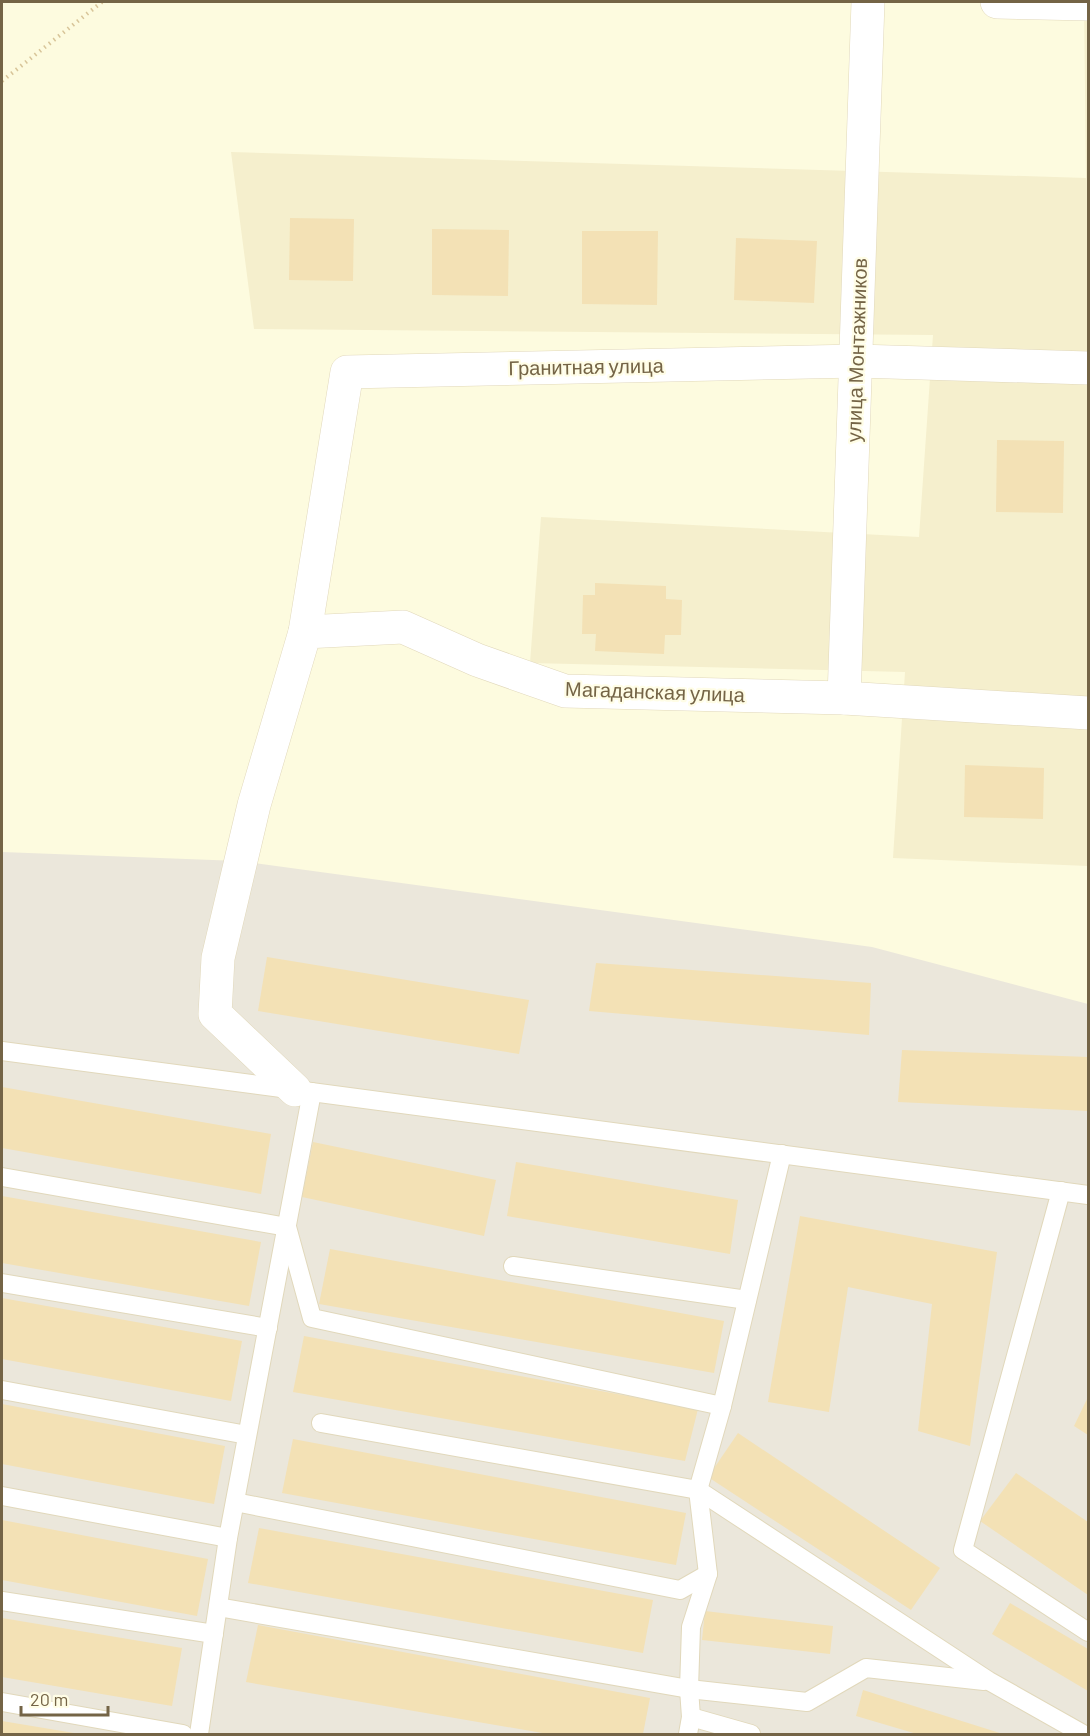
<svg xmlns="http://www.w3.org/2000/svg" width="1090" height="1736" font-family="Barlow,sans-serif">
<rect width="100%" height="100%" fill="#fdfbdf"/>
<path fill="#f5efcd" d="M 1084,2 L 1088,2 L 1088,866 L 893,858 L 905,672 L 530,663 L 541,517 L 919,537 L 933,335 L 254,329 L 231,152 L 1086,178 Z"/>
<path fill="#ebe7db" d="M 2,852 L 239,861 L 872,947 L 1088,1004 L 1088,1734 L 2,1734 Z"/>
<g fill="#f3e1b5">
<path d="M 290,218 L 354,219 L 353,281 L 289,280 Z"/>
<path d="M 432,229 L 509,230 L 508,296 L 432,295 Z"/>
<path d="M 582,231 L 658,231 L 657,305 L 582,304 Z"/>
<path d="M 736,238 L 817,241 L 814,303 L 734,300 Z"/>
<path d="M 997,440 L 1064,441 L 1063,513 L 996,512 Z"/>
<path d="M 595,583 L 666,586 L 666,599 L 682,600 L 681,635 L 665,635 L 664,654 L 595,651 L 596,634 L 582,634 L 583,595 L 595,595 Z"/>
<path d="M 965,765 L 1044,768 L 1043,819 L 964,817 Z"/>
<path d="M 267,957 L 529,1000 L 519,1054 L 258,1011 Z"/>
<path d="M 596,963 L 871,983 L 869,1035 L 589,1011 Z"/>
<path d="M 902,1050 L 1088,1057 L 1088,1111 L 898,1102 Z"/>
<path d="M 2,1087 L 271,1134 L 261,1194 L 2,1148 Z"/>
<path d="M 313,1142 L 496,1180 L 484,1236 L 302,1197 Z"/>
<path d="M 516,1162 L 738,1200 L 730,1254 L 507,1216 Z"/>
<path d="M 2,1196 L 261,1242 L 249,1306 L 2,1263 Z"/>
<path d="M 800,1216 L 997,1252 L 970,1446 L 918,1431 L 932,1304 L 848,1287 L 829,1412 L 768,1402 Z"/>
<path d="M 330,1249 L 724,1321 L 714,1373 L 319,1304 Z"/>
<path d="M 2,1298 L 242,1341 L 231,1401 L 2,1359 Z"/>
<path d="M 304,1336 L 698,1409 L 685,1461 L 293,1392 Z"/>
<path d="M 1088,1397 L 1088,1435 L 1074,1426 Z"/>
<path d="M 2,1404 L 225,1446 L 214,1504 L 2,1464 Z"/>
<path d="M 738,1433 L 940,1568 L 911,1610 L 708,1477 Z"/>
<path d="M 293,1439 L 686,1513 L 676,1565 L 282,1493 Z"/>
<path d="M 1016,1473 L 1088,1522 L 1088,1595 L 980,1521 Z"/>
<path d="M 2,1520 L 208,1559 L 197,1616 L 2,1580 Z"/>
<path d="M 259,1528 L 653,1600 L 643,1653 L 248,1583 Z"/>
<path d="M 1010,1603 L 1088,1649 L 1088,1691 L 992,1634 Z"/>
<path d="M 705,1611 L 833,1626 L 830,1654 L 702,1640 Z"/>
<path d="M 2,1618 L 182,1648 L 172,1706 L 2,1677 Z"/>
<path d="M 258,1625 L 650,1698 L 643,1734 L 548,1734 L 246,1682 Z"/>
<path d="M 863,1690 L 1003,1734 L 917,1734 L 856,1716 Z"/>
<path d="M 2,1721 L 74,1733 L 74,1734 L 2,1734 Z"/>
</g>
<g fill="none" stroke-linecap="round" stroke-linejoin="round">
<defs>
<g id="lane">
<path d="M 2,1051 L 1088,1195"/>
<path d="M 2,1177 L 287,1227 L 312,1318 L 722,1406"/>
<path d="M 1061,1191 L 963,1550 L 1088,1632"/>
<path d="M 513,1266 L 747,1300"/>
<path d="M 2,1283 L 268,1328"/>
<path d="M 2,1390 L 247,1435"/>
<path d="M 321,1423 L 698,1490 L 989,1681 L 1083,1734"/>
<path d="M 2,1496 L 228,1538 L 312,1092"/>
<path d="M 235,1502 L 680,1590 L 708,1574"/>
<path d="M 2,1601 L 214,1634"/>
<path d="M 218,1607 L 689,1689 L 807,1702 L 866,1668 L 984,1681"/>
<path d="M 2,1702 L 183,1734"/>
<path d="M 691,1717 L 751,1734"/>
<path d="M 199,1734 L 228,1538"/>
<path d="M 688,1734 L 691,1717 L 689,1689 L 691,1627 L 708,1574 L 698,1490 L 722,1406 L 782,1154"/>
</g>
<g id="street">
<path d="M 997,2 L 1088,4"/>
<path d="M 305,632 L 347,372 L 857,361 L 1088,368"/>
<path d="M 844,698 L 868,2"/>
<path d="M 295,1090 L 215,1014 L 218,958 L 254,805 L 305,632 L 403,627 L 477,660 L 565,691 L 844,698 L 1088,713"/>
</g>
</defs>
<use href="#lane" stroke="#e1d8bb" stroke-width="20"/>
<use href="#street" stroke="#e1d8bb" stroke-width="34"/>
<path stroke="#d8c599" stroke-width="4" stroke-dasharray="1.5 4.5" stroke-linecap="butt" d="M 2,81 L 102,2"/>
<use href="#lane" stroke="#fff" stroke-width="18"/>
<use href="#street" stroke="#fff" stroke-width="33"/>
</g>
<g text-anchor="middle" stroke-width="4.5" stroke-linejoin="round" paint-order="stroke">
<g font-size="20" fill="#746446" stroke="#fffde6">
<text transform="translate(857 350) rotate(-88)" y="7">улица Монтажников</text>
<text transform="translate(586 367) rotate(-1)" y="7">Гранитная улица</text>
<text transform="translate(655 692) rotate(2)" y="7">Магаданская улица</text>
</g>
</g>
<rect width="1090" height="1736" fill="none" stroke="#746446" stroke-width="6"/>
<path d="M21 1706v9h87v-9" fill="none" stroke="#746446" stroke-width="3"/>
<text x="30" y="1706" font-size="18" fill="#746446" stroke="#fffde6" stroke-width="4.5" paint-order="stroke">20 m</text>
</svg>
